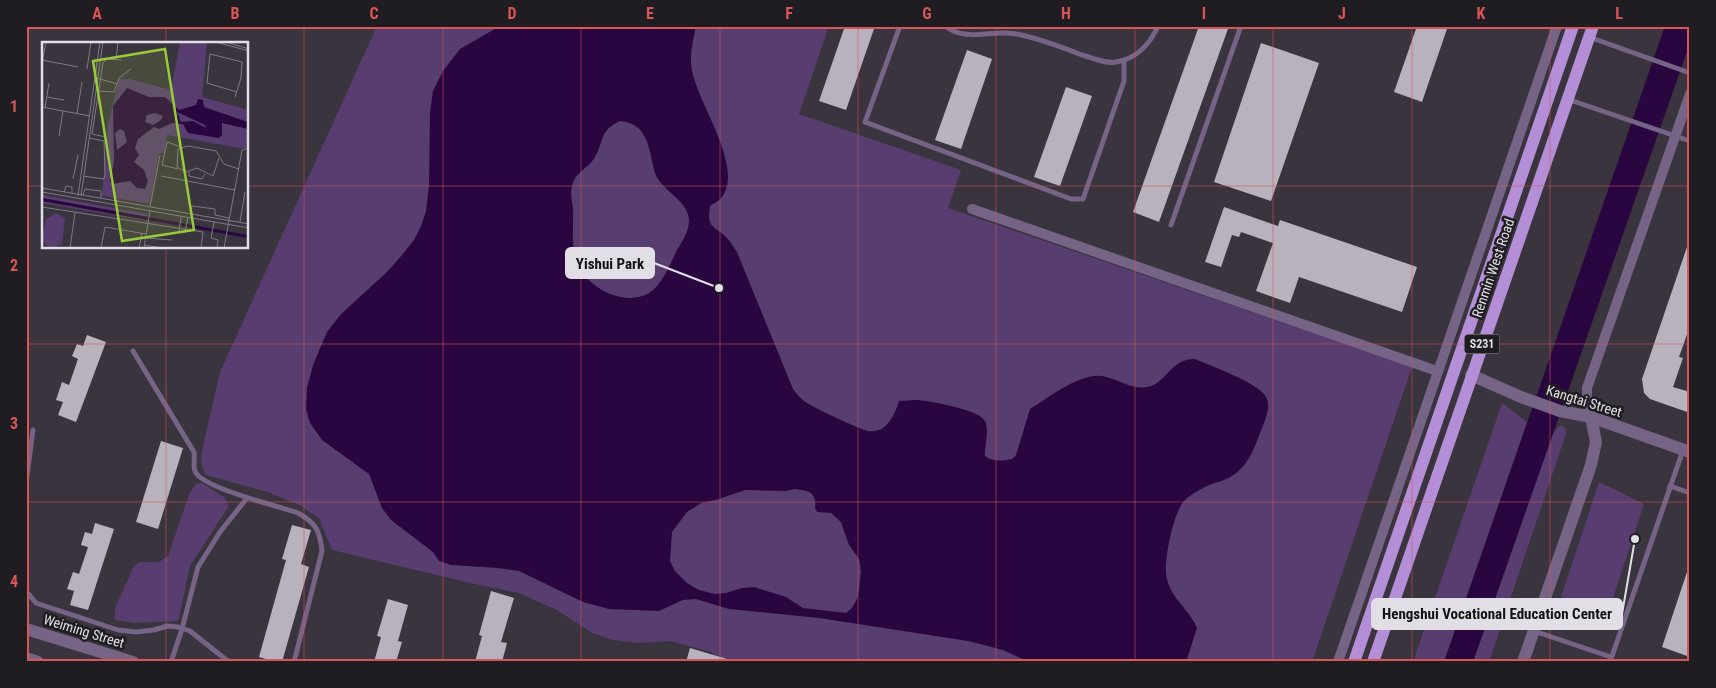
<svg xmlns="http://www.w3.org/2000/svg" width="1716" height="688" font-family="'Roboto Condensed',sans-serif">
<rect width="100%" height="100%" fill="#39343e"/>
<g fill="#583e70">
<path d="M 377,26 L 829,26 L 799,114 L 961,170 L 948,208 L 1412,367 L 1312,662 L 726,662 L 711,652 L 670,641 L 638,643 L 613,640 L 592,633 L 557,610 L 519,593 L 470,583 L 332,550 L 319,518 L 299,505 L 268,492 L 206,475 L 202,467 L 201,455 L 220,372 Z"/>
<path d="M 1502,403 L 1527,422 L 1444,662 L 1413,662 Z"/>
<path d="M 1561,425 L 1565,427 L 1566,434 L 1489,662 L 1473,662 L 1551,435 Z"/>
<path d="M 1599,482 L 1644,504 L 1608,613 L 1561,597 Z"/>
<path d="M 202,483 L 224,497 L 229,506 L 190,566 L 179,618 L 177,621 L 135,623 L 115,620 L 115,608 L 134,566 L 140,562 L 159,562 L 168,556 L 190,492 L 196,484 Z"/>
</g>
<g fill="#2a0641" fill-rule="evenodd">
<path d="M 500,26 L 696,26 C 693,41 689,56 692,71 C 699,105 741,163 724,194 C 722,199 715,203 710,206 C 707,227 711,224 725,236 C 730,240 733,247 737,252 L 793,389 C 796,393 800,398 804,401 C 810,406 861,430 868,431 C 886,434 895,415 899,401 C 905,401 910,400 915,400 C 928,400 980,410 985,421 C 990,431 984,446 985,456 C 993,462 1003,461 1012,459 L 1016,455 L 1030,409 C 1050,397 1083,370 1106,377 C 1120,380 1133,390 1147,387 C 1167,384 1169,359 1195,359 C 1210,366 1263,384 1267,399 C 1271,410 1263,425 1259,436 C 1253,451 1247,467 1232,476 C 1225,481 1215,482 1207,486 C 1201,489 1190,495 1185,500 C 1173,512 1165,557 1166,573 C 1168,597 1189,608 1197,628 L 1186,662 L 1029,662 L 1003,650 L 968,641 L 819,618 L 729,609 L 696,599 L 683,600 L 659,611 L 609,609 L 583,602 L 519,571 L 498,568 L 451,565 L 439,561 L 433,552 L 391,520 L 382,508 L 369,474 L 322,440 L 310,423 L 306,409 L 307,388 L 313,365 L 327,332 L 341,314 L 387,272 L 402,255 L 414,240 L 421,226 L 426,211 L 429,185 L 430,112 L 433,91 L 443,71 L 460,49 ZM 620,121 C 649,123 649,151 655,173 C 662,192 689,200 689,221 C 689,232 681,243 676,252 C 670,265 661,286 649,293 C 626,306 595,291 582,272 C 569,253 574,229 573,209 C 572,201 570,193 572,186 C 575,172 589,168 595,157 C 605,139 599,131 620,121 ZM 794,489 C 808,490 817,492 815,508 L 817,512 L 831,513 L 841,522 L 849,545 L 859,559 L 861,571 L 858,597 L 852,608 L 846,613 L 803,608 L 786,597 L 754,587 L 742,588 L 726,593 L 715,594 L 699,590 L 687,583 L 675,571 L 670,561 L 672,532 L 687,512 L 701,503 L 719,499 L 745,490 L 786,491 Z"/>
<path d="M 1665,26 L 1690,26 L 1690,43 L 1473,662 L 1444,662 Z"/>
</g>
<g fill="#b8b2bf">
<path d="M 845,26 L 875,26 L 846,110 L 819,101 Z"/>
<path d="M 1199,26 L 1229,26 L 1159,222 L 1133,212 Z"/>
<path d="M 1417,26 L 1448,26 L 1422,102 L 1394,92 Z"/>
<path d="M 1261,43 L 1319,63 L 1271,201 L 1214,182 Z"/>
<path d="M 967,50 L 992,59 L 961,149 L 935,140 Z"/>
<path d="M 1066,87 L 1092,96 L 1060,186 L 1034,177 Z"/>
<path d="M 1224,207 L 1278,226 L 1280,220 L 1417,267 L 1402,312 L 1299,277 L 1290,303 L 1256,291 L 1273,243 L 1241,232 L 1239,237 L 1232,235 L 1221,267 L 1205,262 Z"/>
<path d="M 1688,244 L 1690,245 L 1690,326 L 1679,357 L 1683,358 L 1673,387 L 1690,392 L 1690,413 L 1650,399 L 1644,393 L 1642,379 Z"/>
<path d="M 87,335 L 106,342 L 76,422 L 58,415 L 63,402 L 56,400 L 62,382 L 69,385 L 78,359 L 72,356 L 77,344 L 83,346 Z"/>
<path d="M 161,441 L 183,448 L 158,529 L 136,522 Z"/>
<path d="M 95,523 L 114,529 L 88,610 L 70,605 L 74,591 L 67,589 L 73,572 L 79,574 L 88,547 L 81,545 L 85,532 L 92,534 Z"/>
<path d="M 292,525 L 311,530 L 301,564 L 309,567 L 282,662 L 276,662 L 259,657 L 286,560 L 282,559 Z"/>
<path d="M 1688,569 L 1690,570 L 1690,657 L 1662,647 Z"/>
<path d="M 491,591 L 514,598 L 501,642 L 507,643 L 502,662 L 475,662 L 482,636 L 479,635 Z"/>
<path d="M 388,599 L 408,605 L 398,641 L 402,642 L 396,662 L 374,662 L 381,637 L 377,636 Z"/>
<path d="M 690,648 L 727,659 L 726,662 L 686,662 Z"/>
</g>
<g fill="none" stroke-linecap="round" stroke-linejoin="round">
<g stroke="#766487" stroke-width="5">
<path d="M 900,26 L 865,122 L 1071,199 L 1083,199 L 1124,81 L 1124,61"/>
<path d="M 945,26 C 967,43 992,29 1016,34 C 1039,38 1061,47 1082,55 C 1093,58 1105,64 1116,62 C 1136,59 1150,44 1158,26"/>
<path d="M 1589,37 L 1690,73"/>
<path d="M 1567,99 L 1690,141"/>
<path d="M 1171,225 L 1241,26"/>
<path d="M 133,351 L 194,452 C 195,458 193,467 195,471 C 201,488 279,506 298,513 C 316,523 320,531 322,551 L 294,662"/>
<path d="M 26,483 L 33,430"/>
<path d="M 1670,486 L 1690,493"/>
<path d="M 26,591 L 36,603 L 118,630 L 136,632 L 154,630 L 167,626 L 178,627 L 190,631 L 229,662"/>
<path d="M 1534,631 L 1611,657"/>
<path d="M 171,662 L 182,629 L 198,567 L 220,532 L 247,498"/>
<path d="M 1610,662 L 1683,450"/>
</g>
<g stroke="#766487" stroke-width="10">
<path d="M 972,209 L 1437,371"/>
<path d="M 1591,417 L 1587,406 L 1587,388 L 1690,94"/>
<path d="M 1338,662 L 1557,26"/>
</g>
<g stroke="#766487" stroke-width="12">
<path d="M 1471,375 L 1521,397 L 1560,411 L 1591,417 L 1690,452"/>
<path d="M 26,629 L 133,662"/>
<path d="M 26,658 L 38,662"/>
<path d="M 1523,662 L 1591,465 L 1596,442 L 1591,417"/>
</g>
<g stroke="#b48fd7" stroke-width="12">
<path d="M 1354,662 L 1573,26"/>
<path d="M 1373,662 L 1593,26"/>
</g>
</g>
<path fill="none" stroke="#d95657" stroke-width="1" stroke-opacity="0.55" d="M 166,26 L 166,44M 304,26 L 304,662M 443,26 L 443,662M 581,26 L 581,662M 720,26 L 720,662M 858,26 L 858,662M 996,26 L 996,662M 1135,26 L 1135,662M 1273,26 L 1273,662M 1412,26 L 1412,662M 1550,26 L 1550,662M 26,186 L 44,186M 248,186 L 1690,186M 166,248 L 166,662M 26,344 L 1690,344M 26,502 L 1690,502"/>
<g text-anchor="middle" stroke-width="5" stroke-linejoin="round" paint-order="stroke">
<rect fill="#1f1d21" stroke="#a8a4aa" stroke-width="1" x="1464.5" y="334.5" width="35" height="19" rx="4"/>
<g font-size="12" font-weight="bold" fill="#e2dee5">
<text x="1482" y="348">S231</text>
</g>
<g font-size="14" fill="#e2dee5" stroke="#1f1d21">
<text transform="translate(1493 268) rotate(-71)" y="5">Renmin West Road</text>
<text transform="translate(1584 401) rotate(17)" y="5">Kangtai Street</text>
<text transform="translate(84 631) rotate(17)" y="5">Weiming Street</text>
</g>
</g>
<g transform="translate(42 42)">
<rect width="206" height="206" fill="#39343e"/>
<path d="M 138,0 L 165,1 L 160,55 L 206,68 L 206,105 L 203,107 L 125,93 L 122,111 L 117,111 L 108,162 L 60,154 L 66,82 L 77,37 L 88,37 L 129,48 ZM 0,153 L 106,172 L 104,175 L 0,156 ZM 0,159 L 104,178 L 105,179 L 0,161 ZM 14,171 L 23,176 L 20,202 L 8,206 L 0,199 L 4,177 Z" fill="#583e70"/>
<path d="M 85,46 L 107,55 L 123,55 L 137,68 L 154,63 L 156,57 L 161,58 L 162,65 L 206,80 L 206,87 L 180,81 L 180,93 L 177,96 L 146,91 L 141,82 L 130,81 L 117,87 L 112,85 L 96,97 L 93,106 L 97,113 L 92,120 L 102,128 L 106,139 L 103,147 L 95,146 L 88,139 L 71,142 L 68,139 L 72,120 L 71,64 ZM 135,70 L 163,83 L 164,86 L 151,79 L 139,80 ZM 113,71 L 121,74 L 119,78 L 111,83 L 103,80 L 105,73 ZM 78,87 L 82,89 L 85,100 L 75,108 L 73,91 ZM 0,156 L 206,193 L 206,196 L 0,159 Z" fill="#2a0641" fill-rule="evenodd"/>
<path fill="none" stroke="#7d7881" stroke-width="1" d="M 174,0 L 207,9M 184,0 L 207,7M 0,18 L 36,25M 74,18 L 76,0M 0,21 L 4,0M 45,27 L 49,0M 55,36 L 75,42M 56,49 L 72,50 L 77,36 L 89,27M 5,55 L 22,58M 193,55 L 199,36 L 200,20 L 168,12 L 165,41 L 195,50M 0,65 L 48,74M 3,66 L 7,41M 35,71 L 40,40M 17,94 L 21,69M 64,95 L 50,92 L 61,21 L 65,17 L 79,18M 177,116 L 171,134 L 155,126 L 144,130 L 135,125 L 136,107 L 146,104 L 174,109 L 182,122 L 197,127M 136,127 L 120,123 L 125,100 L 139,105M 147,130 L 147,134 L 160,137 L 163,132M 41,134 L 62,137 L 63,133 L 62,99 L 47,96M 119,134 L 193,148M 31,137 L 36,113M 0,146 L 207,182M 0,150 L 207,186M 22,150 L 24,144 L 30,145 L 30,151M 41,153 L 43,147 L 59,149 L 59,156M 36,154 L 58,0M 39,154 L 61,0M 0,165 L 161,190 L 159,206M 108,165 L 118,113M 149,172 L 150,164 L 173,167 L 173,173 L 187,176M 139,175 L 137,189 L 143,190 L 146,175M 172,180 L 169,196 L 176,198 L 175,206M 198,180 L 203,150M 104,196 L 130,198M 102,203 L 120,206M 28,206 L 33,171M 59,206 L 63,185 L 104,192M 97,206 L 100,191M 102,206 L 108,168M 182,206 L 200,108 L 207,106"/>
<path fill="#98cb37" fill-opacity="0.15" stroke="#98cb37" stroke-width="2.5" d="M 123,7 L 152,188 L 80,199 L 51,19 Z"/>
<rect width="206" height="206" fill="none" stroke="#e2dee5" stroke-width="2.5"/>
</g>
<path fill="none" stroke="#e2dee5" stroke-width="2" d="M719 288L654 263M1635 539L1622 614"/>
<g fill="#e2dee5" stroke="#1f1d21" stroke-width="2">
<circle cx="719" cy="288" r="5"/>
<circle cx="1635" cy="539" r="5"/>
</g>
<g fill="#e2dee5" stroke="#e2dee5" stroke-width="2">
<rect x="566" y="248" width="88" height="30" rx="5"/>
<rect x="1372" y="599" width="250" height="30" rx="5"/>
</g>
<g font-size="15" text-anchor="middle" font-weight="bold" fill="#111">
<text x="610" y="269">Yishui Park</text>
<text x="1497" y="619">Hengshui Vocational Education Center</text>
</g>
<rect width="1716" height="688" fill="none" stroke="#1f1d21" stroke-width="55"/>
<rect x="28" y="28" width="1660" height="632" fill="none" stroke="#d95657" stroke-width="2"/>
<g font-size="16" text-anchor="middle" font-weight="bold" fill="#d95657">
<text x="97" y="19">A</text>
<text x="235" y="19">B</text>
<text x="374" y="19">C</text>
<text x="512" y="19">D</text>
<text x="650" y="19">E</text>
<text x="789" y="19">F</text>
<text x="927" y="19">G</text>
<text x="1066" y="19">H</text>
<text x="1204" y="19">I</text>
<text x="1342" y="19">J</text>
<text x="1481" y="19">K</text>
<text x="1619" y="19">L</text>
<text x="14" y="112">1</text>
<text x="14" y="271">2</text>
<text x="14" y="429">3</text>
<text x="14" y="587">4</text>
</g>
</svg>
